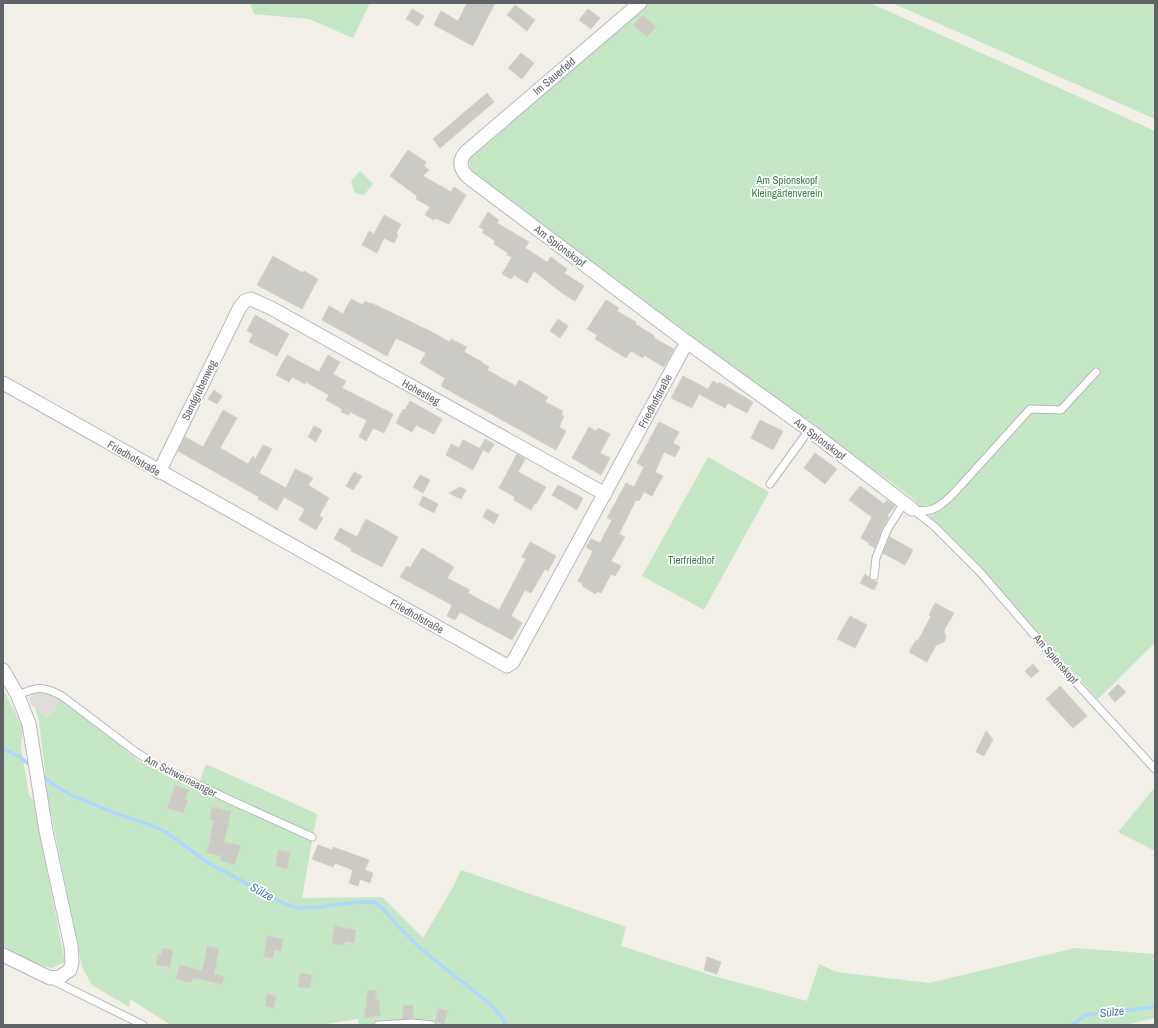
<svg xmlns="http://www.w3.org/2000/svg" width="1158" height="1028" font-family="'Archivo Narrow',sans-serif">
<rect width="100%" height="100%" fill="#f1efe8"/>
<path fill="#e0deda" d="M 38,691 L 47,693 L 61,700 L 48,718 L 30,704 L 29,698 L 34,693 Z"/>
<g fill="#c5e7c6">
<path d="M 250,3 L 370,3 L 353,38 L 309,19 L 254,14 Z"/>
<path d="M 649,3 L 870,3 L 1155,131 L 1155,643 L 1098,699 L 945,532 L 910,496 L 687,335 L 474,174 C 465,160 470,157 479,146 Z"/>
<path d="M 892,3 L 1155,3 L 1155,119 Z"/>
<path d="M 360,171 L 373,184 L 364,195 L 355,193 L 351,181 Z"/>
<path d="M 708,457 L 769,492 L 704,610 L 642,576 Z"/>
<path d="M 3,689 L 23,728 L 21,747 L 29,795 L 33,800 L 65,962 L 52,968 L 35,964 L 3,948 Z"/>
<path d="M 61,700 L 107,735 L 139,761 L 169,777 L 197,789 L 206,764 L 317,814 L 302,898 L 382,897 L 423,938 L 453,887 L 461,870 L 626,927 L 621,946 L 717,977 L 807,1001 L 819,964 L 836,972 L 929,983 L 1075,948 L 1155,954 L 1155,1018 L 1125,1025 L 359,1025 L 358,1019 L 319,1025 L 171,1025 L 130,999 L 129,1007 L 92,985 L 82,967 L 48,798 L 39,721 L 35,708 L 48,718 Z"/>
<path d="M 1155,787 L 1155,851 L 1118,832 Z"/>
</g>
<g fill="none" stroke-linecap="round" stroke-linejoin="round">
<g stroke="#acd8fd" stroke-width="3.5">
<path d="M 3,749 L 20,757 L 32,767"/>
<path d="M 42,775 L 54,785 L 71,795 L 120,815 L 153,826 L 164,831 L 210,864 L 285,904 L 298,908 L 319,907 L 360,902 L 374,902 L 382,908 L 399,927 L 422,950 L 489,1003 L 501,1016 L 506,1025"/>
<path d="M 1072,1025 L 1086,1015 L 1155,1007"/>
</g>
</g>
<g fill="#cccac4" stroke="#d5d1c6">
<path d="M 467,3 L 495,3 L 473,46 L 434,25 L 441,11 L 458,21 Z"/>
<path d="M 515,5 L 535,20 L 527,31 L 507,15 Z"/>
<path d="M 412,9 L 424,16 L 418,26 L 406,19 Z"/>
<path d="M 588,9 L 600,18 L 591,29 L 579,20 Z"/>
<path d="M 643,15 L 656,27 L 647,37 L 633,25 Z"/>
<path d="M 521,53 L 534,63 L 522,79 L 508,68 Z"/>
<path d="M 487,93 L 494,102 L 440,148 L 433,139 Z"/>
<path d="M 408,150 L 426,162 L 424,166 L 429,170 L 423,176 L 451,192 L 454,187 L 466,195 L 449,224 L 435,218 L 434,220 L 425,215 L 430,207 L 416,199 L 417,196 L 390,176 Z"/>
<path d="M 488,212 L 499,220 L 497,223 L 529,242 L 525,248 L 547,262 L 551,257 L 567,269 L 564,273 L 584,286 L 575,301 L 562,293 L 534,271 L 527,283 L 514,275 L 511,279 L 502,274 L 512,257 L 507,255 L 508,253 L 494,244 L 495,241 L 482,232 L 484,230 L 479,227 Z"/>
<path d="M 384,215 L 401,224 L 396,234 L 398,235 L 394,243 L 384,238 L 377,253 L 362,245 L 369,231 L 374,234 Z"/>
<path d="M 273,256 L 303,273 L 304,271 L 318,279 L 302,309 L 257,285 Z"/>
<path d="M 351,299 L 363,305 L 365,301 L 370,304 L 371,303 L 428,330 L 450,342 L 451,339 L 467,347 L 464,352 L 482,362 L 482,363 L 489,367 L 487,370 L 516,386 L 519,380 L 548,397 L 545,402 L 563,411 L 561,415 L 564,416 L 559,427 L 566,431 L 556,450 L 441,386 L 445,378 L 420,363 L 426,353 L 396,338 L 387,356 L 322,320 L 329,306 L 343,314 Z"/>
<path d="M 606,300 L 619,308 L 617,311 L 636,322 L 635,324 L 655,336 L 654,338 L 674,349 L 664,367 L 644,355 L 643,358 L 631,351 L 626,358 L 595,339 L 597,335 L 587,329 Z"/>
<path d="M 255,315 L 289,334 L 277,356 L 249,342 L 253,334 L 247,331 Z"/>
<path d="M 558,319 L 568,326 L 560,338 L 550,331 Z"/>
<path d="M 287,355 L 319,372 L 328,355 L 340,362 L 333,374 L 346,381 L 342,388 L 393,414 L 384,433 L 373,428 L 366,441 L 359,437 L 367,420 L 350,412 L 349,415 L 341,412 L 342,409 L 326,400 L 329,395 L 306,382 L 305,384 L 292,377 L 289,382 L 276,375 Z"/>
<path d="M 683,376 L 708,389 L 713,381 L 718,384 L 719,382 L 753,402 L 747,413 L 728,403 L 725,408 L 699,394 L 692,408 L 671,398 Z"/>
<path d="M 214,390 L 222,396 L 217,404 L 208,399 Z"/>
<path d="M 410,401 L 442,419 L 434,434 L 416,425 L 412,432 L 396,423 L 403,409 L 405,410 Z"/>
<path d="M 223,410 L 237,418 L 220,448 L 248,464 L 253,456 L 255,460 L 263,445 L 272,449 L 259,473 L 286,488 L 295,469 L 313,478 L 308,485 L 329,498 L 319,516 L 323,518 L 316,530 L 299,520 L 305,509 L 284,497 L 277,510 L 258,499 L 259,497 L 178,451 L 185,437 L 203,447 Z"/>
<path d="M 760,420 L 783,431 L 773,450 L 751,438 Z"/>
<path d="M 659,422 L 679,432 L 673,443 L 680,447 L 675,457 L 664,452 L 655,472 L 663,476 L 652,496 L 644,492 L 639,501 L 636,500 L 619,534 L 625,537 L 611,561 L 621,566 L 615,576 L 611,574 L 601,593 L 597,591 L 596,594 L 582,586 L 583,584 L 578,581 L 593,551 L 586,547 L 591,539 L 600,543 L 612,520 L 607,518 L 626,483 L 634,487 L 644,467 L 637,463 Z"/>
<path d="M 314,426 L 322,430 L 316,442 L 308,437 Z"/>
<path d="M 589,427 L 596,431 L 598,428 L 610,434 L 600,453 L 610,458 L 601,475 L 572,458 Z"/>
<path d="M 485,439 L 494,444 L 489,453 L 480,448 Z"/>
<path d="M 463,440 L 483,450 L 473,470 L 446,455 L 451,444 L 459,448 Z"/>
<path d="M 815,453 L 837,469 L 825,484 L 804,468 Z"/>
<path d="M 517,454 L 525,459 L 518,472 L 546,487 L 536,504 L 535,503 L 531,510 L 514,500 L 515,497 L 499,488 Z"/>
<path d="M 354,472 L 362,476 L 353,490 L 346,486 Z"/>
<path d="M 420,475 L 430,480 L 423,493 L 413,487 Z"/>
<path d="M 558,485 L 583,498 L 577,510 L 552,495 Z"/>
<path d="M 860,486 L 884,504 L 887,500 L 895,506 L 887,516 L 889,517 L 882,528 L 875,548 L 868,544 L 869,543 L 861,538 L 872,517 L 849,500 Z"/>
<path d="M 460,487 L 466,490 L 461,499 L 449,493 Z"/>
<path d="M 423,496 L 438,504 L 434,513 L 419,505 Z"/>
<path d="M 487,509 L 499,515 L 494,524 L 483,517 Z"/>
<path d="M 366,519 L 398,537 L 382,567 L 351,551 L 352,549 L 334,539 L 340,528 L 357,537 Z"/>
<path d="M 890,537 L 913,550 L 905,565 L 883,553 Z"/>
<path d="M 530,542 L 556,556 L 548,571 L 545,569 L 531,593 L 525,590 L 511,616 L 522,623 L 512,640 L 460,612 L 455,620 L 447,616 L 452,605 L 400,577 L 407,566 L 410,568 L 422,548 L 454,567 L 447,578 L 470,590 L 468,593 L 499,610 L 526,559 L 522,557 Z"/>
<path d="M 865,574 L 869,577 L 871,580 L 878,582 L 874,590 L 860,583 Z"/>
<path d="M 935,603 L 954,613 L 944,630 L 946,637 L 944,642 L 936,645 L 927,662 L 909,652 L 916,640 L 918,641 L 931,616 L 929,615 Z"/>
<path d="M 850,616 L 867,625 L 855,648 L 837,639 Z"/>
<path d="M 1033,664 L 1039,671 L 1031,678 L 1025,671 Z"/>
<path d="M 1118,684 L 1126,692 L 1115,702 L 1108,694 Z"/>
<path d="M 1060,686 L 1087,716 L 1073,728 L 1046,699 Z"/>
<path d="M 986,731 L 993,739 L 984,756 L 976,752 Z"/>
<path d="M 175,785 L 189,790 L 185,799 L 188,800 L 183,813 L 167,808 Z"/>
<path d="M 212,807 L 231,811 L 224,842 L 241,846 L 234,865 L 220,860 L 221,856 L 207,853 L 214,820 L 210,819 Z"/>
<path d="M 318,845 L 332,850 L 333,847 L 369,860 L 365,870 L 373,873 L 370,883 L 360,879 L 358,886 L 349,883 L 353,870 L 335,863 L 333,867 L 312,859 Z"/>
<path d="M 278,850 L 290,852 L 287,869 L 276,866 Z"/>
<path d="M 335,926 L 356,930 L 354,943 L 345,941 L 344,945 L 332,943 Z"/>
<path d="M 267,936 L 283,939 L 281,951 L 274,950 L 273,958 L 264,957 Z"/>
<path d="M 207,946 L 219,948 L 214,974 L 224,977 L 222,984 L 193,978 L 191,983 L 176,979 L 180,965 L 202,971 Z"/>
<path d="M 162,948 L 173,950 L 170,967 L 156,965 L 158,954 L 161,955 Z"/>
<path d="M 707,957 L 721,962 L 717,974 L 704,970 Z"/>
<path d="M 300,973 L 312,975 L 310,988 L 298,987 Z"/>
<path d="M 368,990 L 377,991 L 375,1000 L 380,1001 L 379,1008 L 381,1015 L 364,1018 Z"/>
<path d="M 267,994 L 276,996 L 274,1008 L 265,1006 Z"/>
<path d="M 403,1005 L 413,1005 L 413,1018 L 403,1019 Z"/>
<path d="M 438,1008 L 448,1011 L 444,1024 L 435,1021 Z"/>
</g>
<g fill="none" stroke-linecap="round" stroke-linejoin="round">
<defs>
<g id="lane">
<path d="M 770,484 L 809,430"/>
<path d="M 912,509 L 934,526 L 980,572 L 1067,673 L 1155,769"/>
<path d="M 916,510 C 933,514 943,504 954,493 L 1030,409 L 1061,410 L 1096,372"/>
<path d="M 874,576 L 876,558 L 887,530 L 904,503"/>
<path d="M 18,696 C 35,686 44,686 62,696 L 136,752 L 153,763 L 228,799 L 312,837"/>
<path d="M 52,980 L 143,1025"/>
<path d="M 378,1025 L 413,1023 L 432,1025"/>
</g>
<g id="street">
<path d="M 640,3 L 466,152 C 458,160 460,169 468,177 L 687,342 L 809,430 L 912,509"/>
<path d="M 3,383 L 507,666 L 513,662 L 687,342"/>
<path d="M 159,472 L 240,307 L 245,301 L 251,299 L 271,308 L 605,494"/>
<path d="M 3,670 L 18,696 L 29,724 L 46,831 L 71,946 L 72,962 L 70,970 L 60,977 L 50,978 L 3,955"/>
</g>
</defs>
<use href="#lane" stroke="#b5b8bc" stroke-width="9"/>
<use href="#street" stroke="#b5b8bc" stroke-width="15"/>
<use href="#lane" stroke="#fff" stroke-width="7"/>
<use href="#street" stroke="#fff" stroke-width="13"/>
</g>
<g text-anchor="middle" stroke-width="3.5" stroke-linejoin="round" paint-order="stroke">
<g font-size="11" fill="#5f6367" stroke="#fff">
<text transform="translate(554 76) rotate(-40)" y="4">Im Sauerfeld</text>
<text transform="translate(560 246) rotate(37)" y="4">Am Spionskopf</text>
<text transform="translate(199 390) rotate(-64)" y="4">Sandgrubenweg</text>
<text transform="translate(421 392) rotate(29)" y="4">Hohestieg</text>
<text transform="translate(655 401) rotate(-62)" y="4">Friedhofstraße</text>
<text transform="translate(820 439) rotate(37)" y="4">Am Spionskopf</text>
<text transform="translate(134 458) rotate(30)" y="4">Friedhofstraße</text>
<text transform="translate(417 616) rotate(29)" y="4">Friedhofstraße</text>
<text transform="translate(1056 659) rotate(49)" y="4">Am Spionskopf</text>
<text transform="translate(181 776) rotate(27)" y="4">Am Schweineanger</text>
</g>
<g font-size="11" fill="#38853e" stroke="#fff">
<text x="787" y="184">Am Spionskopf<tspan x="787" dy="13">Kleingärtenverein</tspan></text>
<text x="691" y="564">Tierfriedhof</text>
</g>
<g font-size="12" font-style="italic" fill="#4778b0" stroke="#fff">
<text transform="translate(262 892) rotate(29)" y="4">Sülze</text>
<text transform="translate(1112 1012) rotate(-7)" y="4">Sülze</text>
</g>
</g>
<rect width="1158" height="1028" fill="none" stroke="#5f6367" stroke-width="8"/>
</svg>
